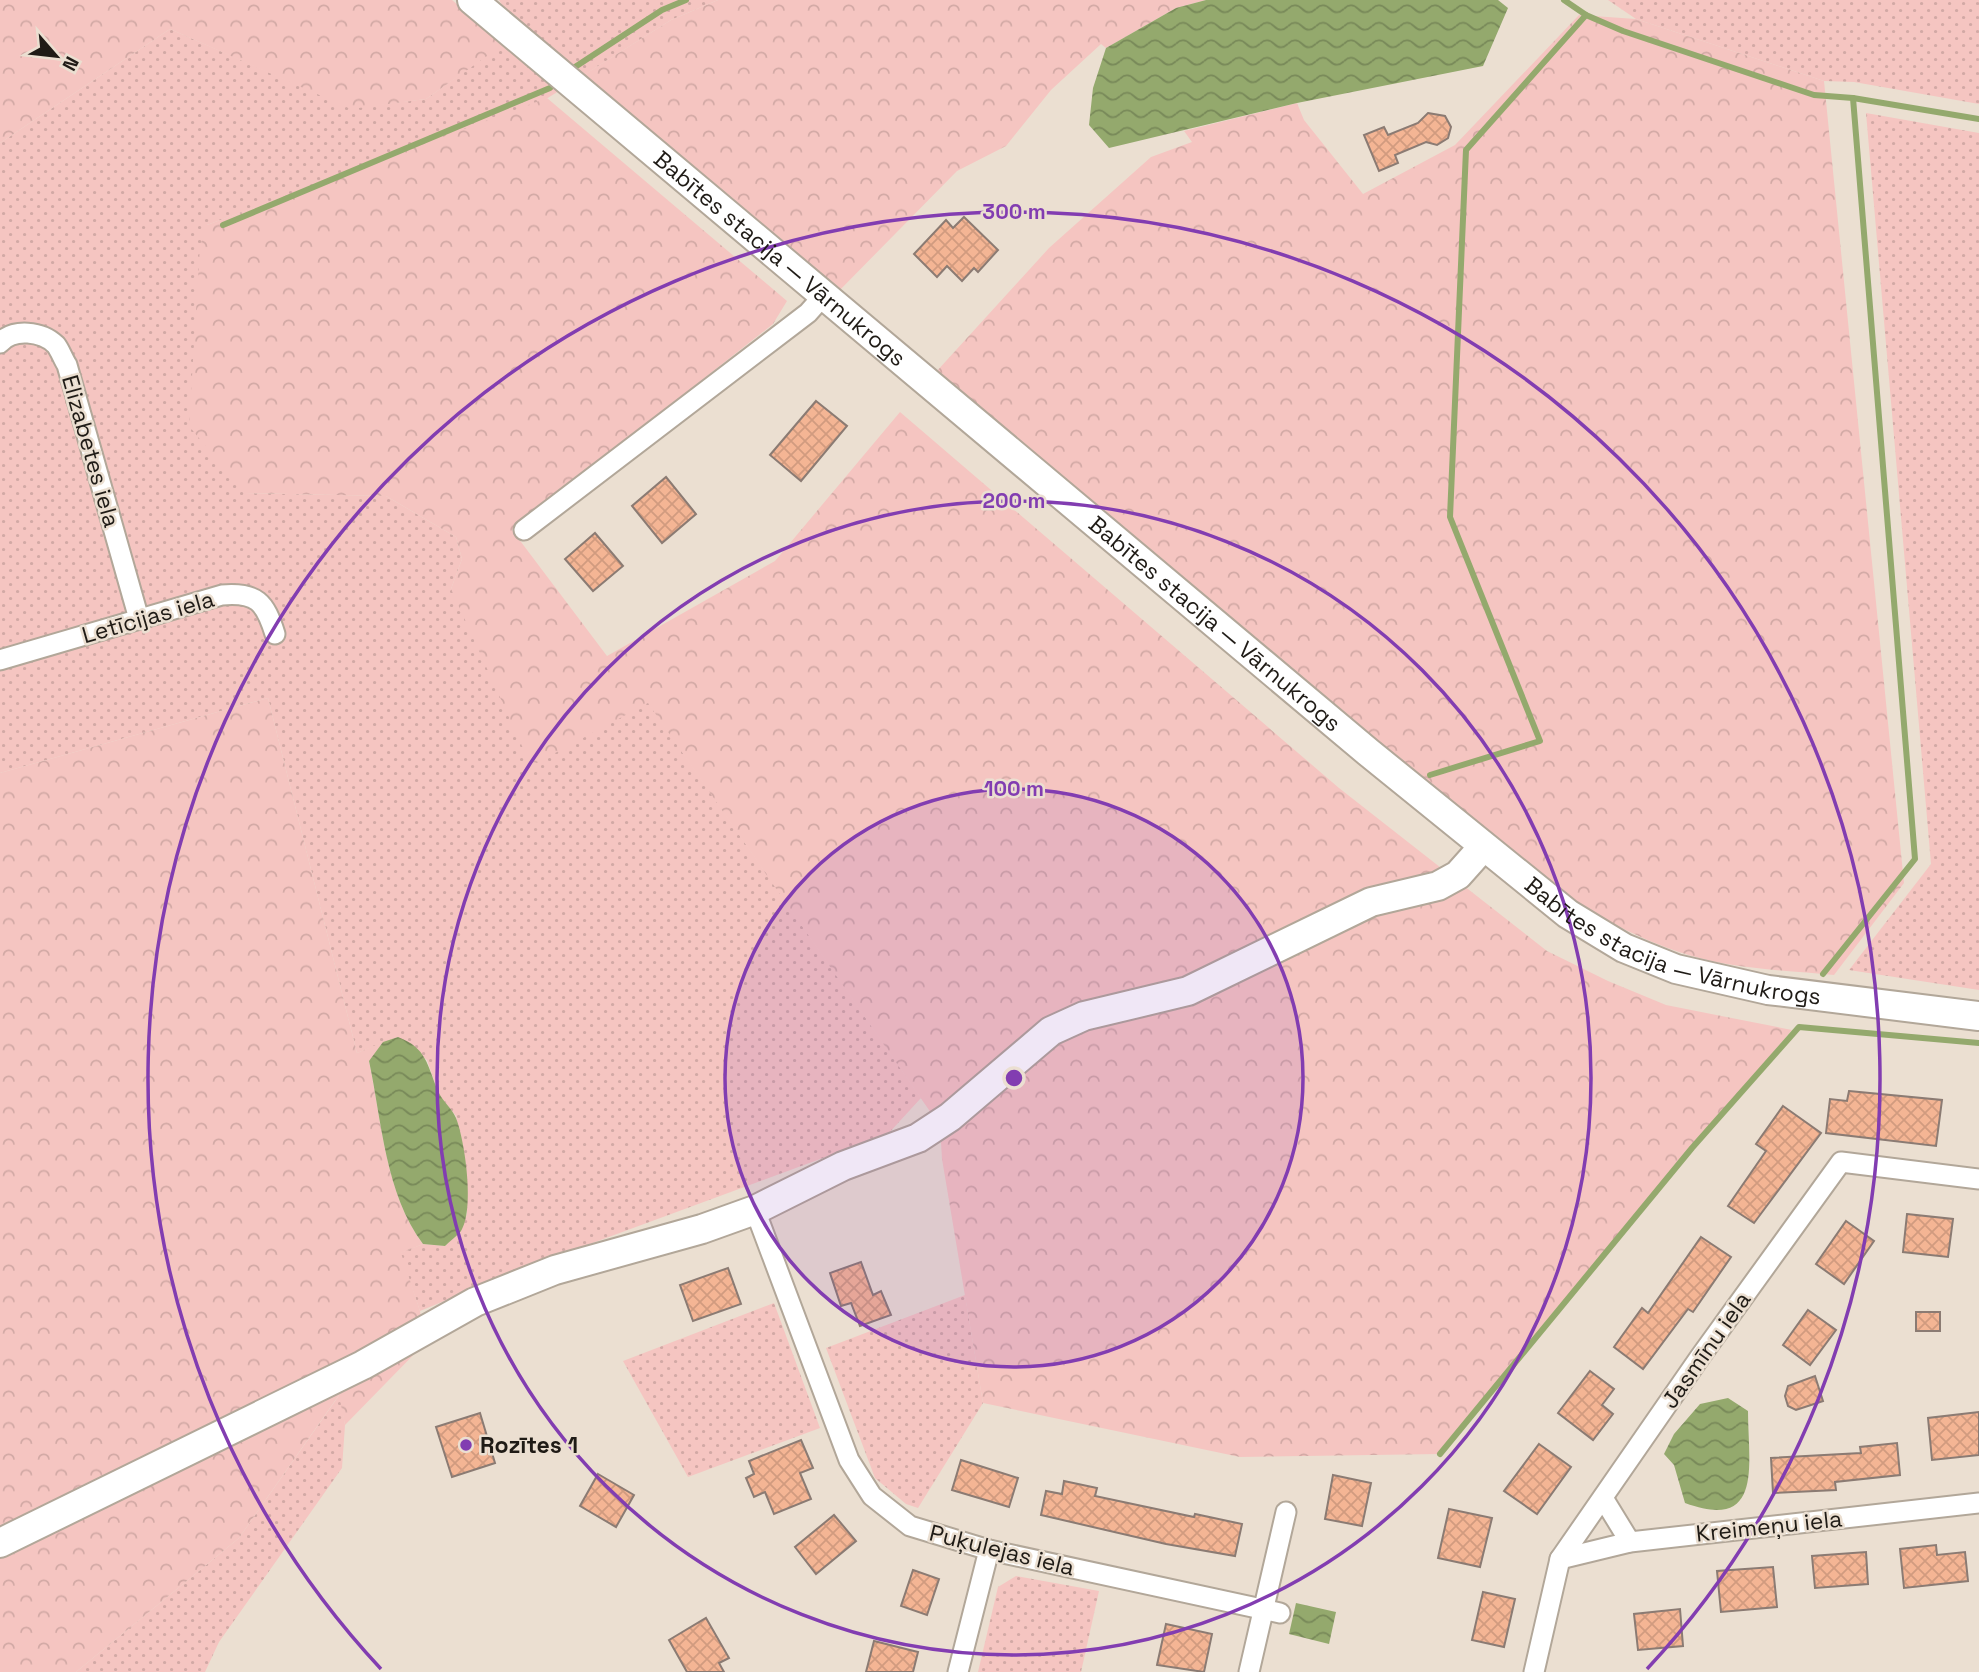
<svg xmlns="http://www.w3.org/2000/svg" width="1979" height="1672" font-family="'Space Grotesk',sans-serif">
<defs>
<pattern id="grass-dots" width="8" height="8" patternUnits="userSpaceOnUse" patternTransform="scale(1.75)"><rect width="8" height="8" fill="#f5c5c1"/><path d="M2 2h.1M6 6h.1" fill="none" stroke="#d2a9a5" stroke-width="1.8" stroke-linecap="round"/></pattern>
<pattern id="forest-crowns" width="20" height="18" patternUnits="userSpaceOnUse" patternTransform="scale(1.75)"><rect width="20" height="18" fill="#f5c5c1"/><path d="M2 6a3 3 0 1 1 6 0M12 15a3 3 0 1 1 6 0" fill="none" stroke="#d2a9a5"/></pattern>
<pattern id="water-waves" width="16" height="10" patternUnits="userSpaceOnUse" patternTransform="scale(1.75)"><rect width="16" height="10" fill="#94a96d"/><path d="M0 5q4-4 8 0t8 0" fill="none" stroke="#788959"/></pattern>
<pattern id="building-cross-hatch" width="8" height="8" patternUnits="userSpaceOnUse" patternTransform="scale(1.75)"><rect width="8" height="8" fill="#f4b594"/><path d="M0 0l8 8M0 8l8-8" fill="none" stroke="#d19b7f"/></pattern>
</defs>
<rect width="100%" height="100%" fill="#ebdfd1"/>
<g fill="url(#grass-dots)">
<path d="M 499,0 L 718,0 L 671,20 L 543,101 L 207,225 L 244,493 L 386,496 L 456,537 L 462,559 L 451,589 L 648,702 L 921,1098 L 888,1134 L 522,1269 L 420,1311 L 400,1253 L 423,1244 L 445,1246 L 461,1230 L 467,1214 L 466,1166 L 456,1116 L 439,1095 L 427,1060 L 398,1037 L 357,1053 L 268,698 L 0,773 L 0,143 L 170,29 L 351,108 L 426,99 L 518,33 Z"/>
<path d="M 1608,0 L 1979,0 L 1979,104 L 1854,82 L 1824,81 L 1636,19 Z"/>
<path d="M 1866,113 L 1979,133 L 1979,990 L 1849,970 L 1931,864 Z"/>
<path d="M 965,1295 L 983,1403 L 918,1508 L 906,1504 L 875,1478 L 826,1348 Z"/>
<path d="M 774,1303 L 820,1428 L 688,1477 L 623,1361 Z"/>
<path d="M 340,1394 L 345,1425 L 342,1468 L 219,1642 L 205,1672 L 76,1672 L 239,1538 Z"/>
<path d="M 1016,1576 L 1099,1591 L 1081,1672 L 978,1672 L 998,1587 Z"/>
</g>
<g fill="url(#forest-crowns)">
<path d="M 0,0 L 452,0 L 504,44 L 426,99 L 351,109 L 170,29 L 0,143 Z"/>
<path d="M 718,0 L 1206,0 L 1176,8 L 1106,48 L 1101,44 L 1051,90 L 1006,146 L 957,171 L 834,296 L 579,78 L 671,20 Z"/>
<path d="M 1579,15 L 1636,19 L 1824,81 L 1904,883 L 1834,975 C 1784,970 1728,969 1679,952 C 1613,929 1567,898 1511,856 L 936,372 L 1049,248 L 1151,157 L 1192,142 L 1184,131 L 1297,103 L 1304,120 L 1363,194 L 1455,145 Z"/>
<path d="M 547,98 L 787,301 L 773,324 L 512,530 L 607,656 L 775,561 L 900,412 L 1339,788 L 1547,951 L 1608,981 L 1666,1005 L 1792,1030 L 1440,1454 L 1240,1457 L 983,1403 L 942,1159 L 940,1126 L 648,703 L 531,766 L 451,589 L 462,559 L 456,537 L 386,496 L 244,493 L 189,426 L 200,246 L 207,225 Z"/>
<path d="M 268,698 L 357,1053 L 383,1042 L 369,1062 C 382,1122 385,1193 423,1244 L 401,1253 L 420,1311 L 425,1343 L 345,1425 L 339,1395 L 239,1538 L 76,1672 L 0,1672 L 0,773 Z"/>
</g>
<g fill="url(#water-waves)">
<path d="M 1206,0 L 1498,0 L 1508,8 L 1483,66 L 1297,103 L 1109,148 L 1089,125 L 1093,88 L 1106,48 L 1176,8 Z"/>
<path d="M 398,1037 C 427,1048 427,1065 438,1091 C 442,1101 452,1108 456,1118 C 465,1141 475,1210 461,1231 C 457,1236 450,1241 445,1246 L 423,1244 C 385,1193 382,1122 369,1061 L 383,1042 Z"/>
<path d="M 1728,1398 L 1748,1411 C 1748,1464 1764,1532 1685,1503 L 1674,1465 L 1664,1454 L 1674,1434 L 1700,1404 Z"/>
<path d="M 1296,1603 L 1336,1612 L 1329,1644 L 1289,1634 Z"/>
</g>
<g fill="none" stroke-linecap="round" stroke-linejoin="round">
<g stroke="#94a96d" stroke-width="6">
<path d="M 1564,0 L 1586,15 L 1623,31 L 1814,95 L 1853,98 L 1979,119"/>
<path d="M 575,67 L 662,10 L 686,0"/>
<path d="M 223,225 L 550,88"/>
<path d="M 1430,775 L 1540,741 L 1450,517 L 1466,150 L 1586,15"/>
<path d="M 1823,974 L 1915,859 L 1853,98"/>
<path d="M 1440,1454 L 1692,1148 L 1799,1027 L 1979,1043"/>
</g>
</g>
<g fill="url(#building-cross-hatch)" stroke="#8b7b73" stroke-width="2">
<path d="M 1428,113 L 1445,116 L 1451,127 L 1448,138 L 1437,145 L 1426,142 L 1395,155 L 1398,163 L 1379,171 L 1364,135 L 1384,127 L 1388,135 L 1418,123 Z"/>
<path d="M 964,217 L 998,250 L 978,272 L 974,268 L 962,281 L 947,266 L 937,277 L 914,254 L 946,220 L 953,228 Z"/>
<path d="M 816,401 L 847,426 L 801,481 L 770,455 Z"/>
<path d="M 666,477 L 696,514 L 662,543 L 632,506 Z"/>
<path d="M 595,533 L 623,566 L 593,591 L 565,559 Z"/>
<path d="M 1849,1091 L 1942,1100 L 1936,1146 L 1826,1133 L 1830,1099 L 1847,1101 Z"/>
<path d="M 1783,1106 L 1821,1133 L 1754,1223 L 1728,1206 L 1766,1151 L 1756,1144 Z"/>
<path d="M 1907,1214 L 1953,1219 L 1948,1257 L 1903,1252 Z"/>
<path d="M 1846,1221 L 1874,1241 L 1844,1284 L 1816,1264 Z"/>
<path d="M 1701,1237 L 1731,1257 L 1693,1312 L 1688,1309 L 1643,1369 L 1614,1347 L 1642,1308 L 1648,1313 Z"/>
<path d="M 861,1262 L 873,1295 L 881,1291 L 891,1315 L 860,1326 L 851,1303 L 841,1306 L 830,1273 Z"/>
<path d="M 728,1268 L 741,1304 L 693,1321 L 680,1285 Z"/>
<path d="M 1808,1310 L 1836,1330 L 1810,1365 L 1783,1345 Z"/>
<rect x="1916" y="1312" width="24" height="19"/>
<path d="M 1590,1371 L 1614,1389 L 1602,1405 L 1613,1414 L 1593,1440 L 1558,1413 Z"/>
<path d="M 1815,1376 L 1823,1401 L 1796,1410 L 1788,1406 L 1785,1396 L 1788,1386 Z"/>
<path d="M 1979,1412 L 1979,1455 L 1932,1460 L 1928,1418 Z"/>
<path d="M 480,1413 L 495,1463 L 452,1477 L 436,1427 Z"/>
<path d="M 801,1440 L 813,1468 L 800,1473 L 811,1499 L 774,1514 L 765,1492 L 754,1497 L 746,1478 L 754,1474 L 749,1461 Z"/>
<path d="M 1897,1443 L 1900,1475 L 1835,1482 L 1836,1490 L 1773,1493 L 1771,1458 L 1861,1453 L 1860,1447 Z"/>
<path d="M 1539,1444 L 1571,1467 L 1537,1514 L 1504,1491 Z"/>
<path d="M 961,1460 L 1018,1478 L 1009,1507 L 952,1490 Z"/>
<path d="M 598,1474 L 634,1495 L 616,1527 L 580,1506 Z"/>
<path d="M 1333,1475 L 1371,1483 L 1362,1526 L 1325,1519 Z"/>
<path d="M 1064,1481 L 1097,1488 L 1095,1496 L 1194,1517 L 1195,1514 L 1242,1524 L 1235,1556 L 1166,1544 L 1041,1515 L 1046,1491 L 1062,1494 Z"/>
<path d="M 1449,1509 L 1492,1518 L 1480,1567 L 1438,1558 Z"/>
<path d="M 834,1515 L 856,1541 L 816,1574 L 795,1547 Z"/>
<path d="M 1936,1545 L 1937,1555 L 1965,1552 L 1968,1581 L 1904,1588 L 1900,1549 Z"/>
<path d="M 1866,1552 L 1868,1584 L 1815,1588 L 1812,1556 Z"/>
<path d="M 1773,1567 L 1777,1607 L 1721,1612 L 1717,1571 Z"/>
<path d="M 913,1570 L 939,1579 L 927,1615 L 901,1606 Z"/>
<path d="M 1483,1592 L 1515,1599 L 1504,1647 L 1472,1640 Z"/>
<path d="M 1680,1609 L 1683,1646 L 1638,1650 L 1634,1614 Z"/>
<path d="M 706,1618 L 729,1658 L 719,1663 L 724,1672 L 687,1672 L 669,1640 Z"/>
<path d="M 1166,1624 L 1212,1634 L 1204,1672 L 1157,1665 Z"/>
<path d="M 874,1641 L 918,1652 L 913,1672 L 866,1672 Z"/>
</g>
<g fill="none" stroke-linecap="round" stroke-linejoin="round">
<defs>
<g id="street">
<path d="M 0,343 C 13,328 42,331 56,345 C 60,350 63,359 67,365 L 139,619"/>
<path d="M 524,530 L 808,313 L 824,295"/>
<path d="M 0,660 L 222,595 C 257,592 265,602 275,634"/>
<path d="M 755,1210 L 849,1460 L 872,1496 L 910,1526 L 989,1550 L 1280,1613"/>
<path d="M 1603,1498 L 1630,1542"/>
<path d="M 1560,1559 L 1630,1542 L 1979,1503"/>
<path d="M 958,1672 L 989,1550"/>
<path d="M 1249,1672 L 1286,1512"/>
<path d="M 1534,1672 L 1560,1559 L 1700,1357 L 1841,1162 L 1979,1179"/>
</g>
<g id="secondary">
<path id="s1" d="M 472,0 L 1368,752 L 1568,914 L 1624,948 L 1676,969 L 1768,990 L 1979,1016"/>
<path d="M 0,1543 L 363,1365 L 475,1302 L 555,1270 L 702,1229 L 755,1210 L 843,1166 L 918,1138 L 950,1117 L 1051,1031 L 1084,1016 L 1188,991 L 1371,902 L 1438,886 L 1458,875 L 1483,847"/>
</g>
</defs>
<use href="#street" stroke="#b2a799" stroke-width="23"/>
<use href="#secondary" stroke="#b2a799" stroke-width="32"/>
<use href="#street" stroke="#fff" stroke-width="19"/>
<use href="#secondary" stroke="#fff" stroke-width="28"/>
</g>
<circle cx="1014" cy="1078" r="289" fill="#823db1" fill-opacity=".12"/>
<g fill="none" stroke="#823db1" stroke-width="3.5">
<circle cx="1014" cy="1078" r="289"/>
<circle cx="1014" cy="1078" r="577"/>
<path d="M381 1669A866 866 0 1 1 1647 1669"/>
</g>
<circle fill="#823db1" stroke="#ebdfd1" stroke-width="2.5" cx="466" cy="1445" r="7"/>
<g text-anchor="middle" stroke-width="5" stroke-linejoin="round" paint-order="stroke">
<g font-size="23" fill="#1f1b16" stroke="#ebdfd1">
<text dy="8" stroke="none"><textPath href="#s1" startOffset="402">Babītes stacija — Vārnukrogs</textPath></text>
<text transform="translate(91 451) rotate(74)" y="8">Elizabetes iela</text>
<text transform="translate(148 617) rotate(-16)" y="8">Letīcijas iela</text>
<text dy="8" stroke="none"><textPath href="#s1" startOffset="970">Babītes stacija — Vārnukrogs</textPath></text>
<text dy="8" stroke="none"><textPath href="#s1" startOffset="1536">Babītes stacija — Vārnukrogs</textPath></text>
<text transform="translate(1706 1350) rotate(-55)" y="8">Jasmīnu iela</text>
<text transform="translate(1769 1526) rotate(-6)" y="8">Kreimeņu iela</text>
<text transform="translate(1002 1550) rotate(14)" y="8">Puķulejas iela</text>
</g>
<g font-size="23" font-weight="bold" fill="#1f1b16" stroke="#ebdfd1" text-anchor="start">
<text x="480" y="1453">Rozītes 1</text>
</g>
</g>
<circle cx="1014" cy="1078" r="10" fill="#823db1" stroke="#ebdfd1" stroke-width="3.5"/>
<g font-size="21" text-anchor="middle" font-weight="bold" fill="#823db1" stroke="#ebdfd1" stroke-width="5" stroke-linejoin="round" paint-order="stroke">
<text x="1014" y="219">300 m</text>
<text x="1014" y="508">200 m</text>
<text x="1014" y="796">100 m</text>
</g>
<g transform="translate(56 56) rotate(118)" stroke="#ebdfd1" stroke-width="5" paint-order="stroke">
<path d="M0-5L12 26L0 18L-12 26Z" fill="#1f1b16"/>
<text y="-10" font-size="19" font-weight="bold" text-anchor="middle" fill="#1f1b16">N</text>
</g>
</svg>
